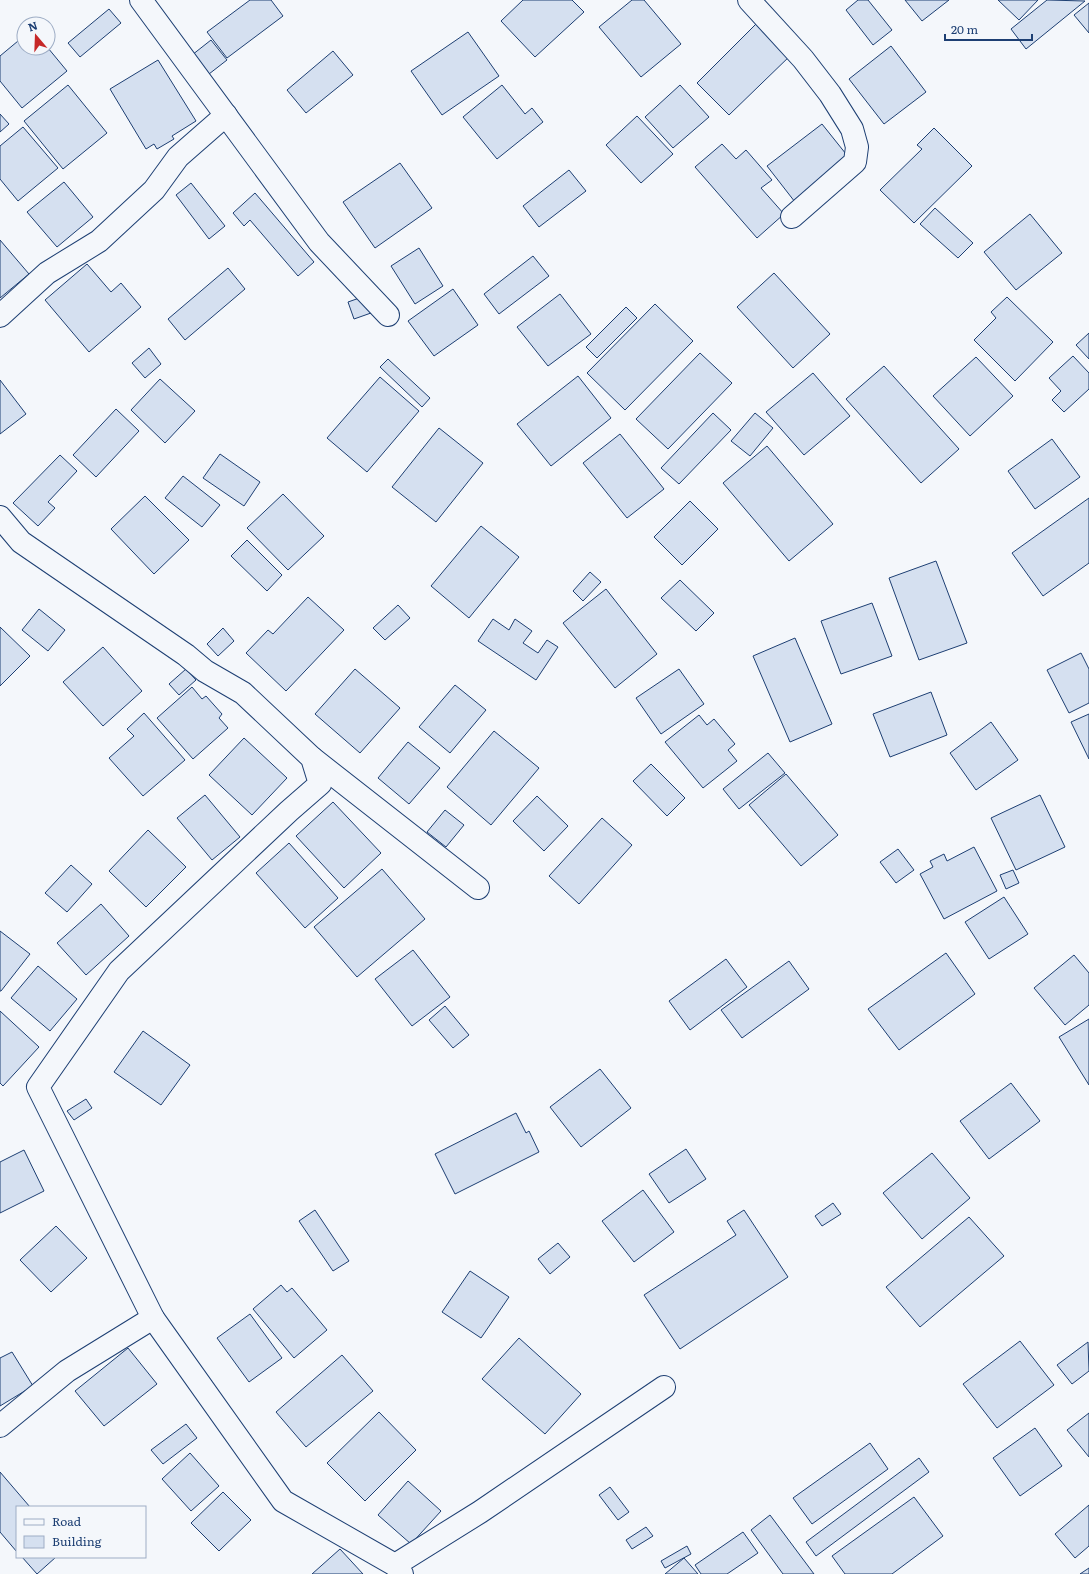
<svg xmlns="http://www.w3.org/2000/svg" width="1089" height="1574" font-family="Literata,serif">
<rect width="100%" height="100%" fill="#f4f7fb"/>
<g fill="#d5e0f0" stroke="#1d3f73">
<path d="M 250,0 L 271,0 L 283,16 L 227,58 L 207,32 Z"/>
<path d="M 523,0 L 572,0 L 584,12 L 535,57 L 501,21 Z"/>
<path d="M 632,0 L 644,0 L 681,44 L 641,77 L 599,27 Z"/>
<path d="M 858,0 L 868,0 L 892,30 L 873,45 L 846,10 Z"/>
<path d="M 905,0 L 949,0 L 922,21 Z"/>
<path d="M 998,0 L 1038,0 L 1019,20 Z"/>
<path d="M 1047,0 L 1085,1 L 1026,49 L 1011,29 Z"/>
<path d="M 1089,3 L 1089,33 L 1074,15 Z"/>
<path d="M 109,9 L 121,23 L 80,57 L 68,43 Z"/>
<path d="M 760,20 L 793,53 L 729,115 L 697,83 Z"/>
<path d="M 468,32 L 499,76 L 442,115 L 411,71 Z"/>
<path d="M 24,36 L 24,48 L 48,48 L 67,71 L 22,108 L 0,81 L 0,56 Z"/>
<path d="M 211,40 L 227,60 L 209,74 L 192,55 Z"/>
<path d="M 891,46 L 926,92 L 884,124 L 849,79 Z"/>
<path d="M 333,51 L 353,75 L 306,113 L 287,90 Z"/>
<path d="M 158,60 L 196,121 L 172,136 L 174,139 L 157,149 L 154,144 L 146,149 L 110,89 Z"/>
<path d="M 68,85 L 107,133 L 63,169 L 24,121 Z"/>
<path d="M 502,85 L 525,114 L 532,108 L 543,122 L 497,159 L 463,117 Z"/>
<path d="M 680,85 L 709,117 L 673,148 L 645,117 Z"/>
<path d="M 0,114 L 9,124 L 0,132 Z"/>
<path d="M 637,116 L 673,154 L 641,183 L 606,145 Z"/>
<path d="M 822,124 L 850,159 L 795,202 L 767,166 Z"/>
<path d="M 23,127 L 58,168 L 18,201 L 0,179 L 0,146 Z"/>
<path d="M 934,128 L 972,166 L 914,223 L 880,190 L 922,149 L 917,145 Z"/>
<path d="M 722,144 L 736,159 L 746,150 L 772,180 L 761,188 L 784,214 L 757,238 L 695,167 Z"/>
<path d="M 400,163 L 432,208 L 375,248 L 343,202 Z"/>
<path d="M 569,170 L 586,191 L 539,227 L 523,206 Z"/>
<path d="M 64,182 L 93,217 L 57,247 L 27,212 Z"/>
<path d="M 191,183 L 225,226 L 209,239 L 176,195 Z"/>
<path d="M 255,193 L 314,262 L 298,276 L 250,220 L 244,226 L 233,213 Z"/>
<path d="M 935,208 L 973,243 L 958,258 L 920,224 Z"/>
<path d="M 1030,214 L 1062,253 L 1016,290 L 984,252 Z"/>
<path d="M 0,240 L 29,274 L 0,298 Z"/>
<path d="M 419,248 L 443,286 L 415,304 L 391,266 Z"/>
<path d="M 533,256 L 549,276 L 499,314 L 484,294 Z"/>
<path d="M 87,264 L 111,292 L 121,283 L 141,307 L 89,352 L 45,300 Z"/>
<path d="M 228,268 L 245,289 L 185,340 L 168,319 Z"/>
<path d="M 774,273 L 830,334 L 793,368 L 737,307 Z"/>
<path d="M 453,289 L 478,325 L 434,356 L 408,321 Z"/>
<path d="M 560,294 L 591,334 L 548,366 L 517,327 Z"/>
<path d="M 365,296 L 371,313 L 354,319 L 348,302 Z"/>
<path d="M 1007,297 L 1053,342 L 1015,381 L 974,340 L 996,318 L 991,312 Z"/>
<path d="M 655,304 L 693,341 L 625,410 L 587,373 Z"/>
<path d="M 626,307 L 637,318 L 597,358 L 586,347 Z"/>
<path d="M 1089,333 L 1089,359 L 1076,345 Z"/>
<path d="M 149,348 L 161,364 L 145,378 L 132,363 Z"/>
<path d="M 700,353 L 732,383 L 668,449 L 636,419 Z"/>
<path d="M 1073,356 L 1089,373 L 1089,389 L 1064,412 L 1052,400 L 1061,391 L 1049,378 Z"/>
<path d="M 976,357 L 1013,396 L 970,436 L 933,396 Z"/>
<path d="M 388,359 L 430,398 L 422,407 L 380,367 Z"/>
<path d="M 884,366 L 959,449 L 921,483 L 846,399 Z"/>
<path d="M 813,373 L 850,416 L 804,455 L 766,412 Z"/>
<path d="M 578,376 L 611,418 L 551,466 L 517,424 Z"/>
<path d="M 380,377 L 419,411 L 367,472 L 327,438 Z"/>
<path d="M 160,379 L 195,411 L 165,443 L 131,410 Z"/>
<path d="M 0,380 L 26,414 L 0,434 Z"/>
<path d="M 116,409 L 139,431 L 96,477 L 73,455 Z"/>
<path d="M 713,413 L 731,430 L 679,484 L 661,468 Z"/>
<path d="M 755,413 L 773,428 L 750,456 L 731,441 Z"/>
<path d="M 439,428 L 483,463 L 436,522 L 392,487 Z"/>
<path d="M 620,434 L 664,489 L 627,518 L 583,463 Z"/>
<path d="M 1052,439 L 1080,477 L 1035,509 L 1008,471 Z"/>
<path d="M 767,446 L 833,524 L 789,561 L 723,483 Z"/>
<path d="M 220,454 L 260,482 L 244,506 L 203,478 Z"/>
<path d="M 60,455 L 77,471 L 48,502 L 55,508 L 38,526 L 13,503 Z"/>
<path d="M 183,476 L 220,505 L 202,527 L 165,498 Z"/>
<path d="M 283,494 L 324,536 L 288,570 L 247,528 Z"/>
<path d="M 145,496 L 189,540 L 154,574 L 111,529 Z"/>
<path d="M 1089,498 L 1089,563 L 1043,596 L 1012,553 Z"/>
<path d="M 690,501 L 718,529 L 682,565 L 654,537 Z"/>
<path d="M 481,526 L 519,557 L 469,618 L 431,586 Z"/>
<path d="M 247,540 L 282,575 L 267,591 L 231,556 Z"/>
<path d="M 936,561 L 967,643 L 919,660 L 889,578 Z"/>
<path d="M 590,572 L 601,582 L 583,601 L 573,591 Z"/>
<path d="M 680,580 L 714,613 L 696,631 L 661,598 Z"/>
<path d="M 606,589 L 657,654 L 615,688 L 563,623 Z"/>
<path d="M 308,597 L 344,630 L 286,691 L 246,653 L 268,630 L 273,634 Z"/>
<path d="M 872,603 L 892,656 L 841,674 L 821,621 Z"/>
<path d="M 398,605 L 410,618 L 385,640 L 373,628 Z"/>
<path d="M 39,609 L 65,630 L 48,651 L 22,630 Z"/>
<path d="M 493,619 L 509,630 L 515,619 L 532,631 L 523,643 L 538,653 L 547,640 L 558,647 L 536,680 L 478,641 Z"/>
<path d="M 0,627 L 30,656 L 0,686 Z"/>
<path d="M 223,628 L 234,641 L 218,656 L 207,644 Z"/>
<path d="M 795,638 L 832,724 L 790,742 L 753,656 Z"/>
<path d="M 103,647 L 142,691 L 103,726 L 63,682 Z"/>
<path d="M 1081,653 L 1089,669 L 1089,703 L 1069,713 L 1047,670 Z"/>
<path d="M 186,669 L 196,680 L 179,695 L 169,684 Z"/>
<path d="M 355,669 L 400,708 L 360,753 L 315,714 Z"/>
<path d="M 679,669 L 704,704 L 661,734 L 636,698 Z"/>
<path d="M 455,685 L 486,710 L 450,753 L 419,727 Z"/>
<path d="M 192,687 L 202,699 L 206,696 L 222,714 L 219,718 L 228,728 L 193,759 L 157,718 Z"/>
<path d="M 931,692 L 947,735 L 890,757 L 873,714 Z"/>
<path d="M 144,713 L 185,760 L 143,796 L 109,758 L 134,736 L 127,729 Z"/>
<path d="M 1089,714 L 1089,759 L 1071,722 Z"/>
<path d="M 699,715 L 707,725 L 714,719 L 735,744 L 728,750 L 737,761 L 703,788 L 665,742 Z"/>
<path d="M 991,722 L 1018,760 L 976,790 L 950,753 Z"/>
<path d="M 494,731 L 539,768 L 491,825 L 447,787 Z"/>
<path d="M 244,738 L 287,778 L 252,815 L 209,775 Z"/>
<path d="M 408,742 L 440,768 L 409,804 L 378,778 Z"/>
<path d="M 768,753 L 785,773 L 739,809 L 723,789 Z"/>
<path d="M 651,764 L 685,798 L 667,816 L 633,781 Z"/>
<path d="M 786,774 L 838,835 L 801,866 L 749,805 Z"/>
<path d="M 205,795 L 240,837 L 212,860 L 177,818 Z"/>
<path d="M 1040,795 L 1065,847 L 1016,870 L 991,818 Z"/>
<path d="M 537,796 L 568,826 L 544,851 L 513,821 Z"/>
<path d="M 333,802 L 381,853 L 344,888 L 296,836 Z"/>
<path d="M 445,810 L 464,825 L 446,847 L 427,832 Z"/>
<path d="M 602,818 L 632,845 L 579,904 L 549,876 Z"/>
<path d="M 148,830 L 186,867 L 146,907 L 109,871 Z"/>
<path d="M 289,843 L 338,898 L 305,928 L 256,873 Z"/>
<path d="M 974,847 L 997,891 L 944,919 L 920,874 L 933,867 L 930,861 L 944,854 L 947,861 Z"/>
<path d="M 898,849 L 914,870 L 896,883 L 880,862 Z"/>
<path d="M 71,865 L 92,884 L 67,912 L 45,893 Z"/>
<path d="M 382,869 L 425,919 L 357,977 L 314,927 Z"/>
<path d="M 1013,870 L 1019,883 L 1006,889 L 1000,875 Z"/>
<path d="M 1004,897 L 1028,934 L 989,959 L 965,922 Z"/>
<path d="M 101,904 L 129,936 L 86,975 L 57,943 Z"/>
<path d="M 0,931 L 30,954 L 1,991 L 0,991 Z"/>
<path d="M 413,950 L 450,997 L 412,1026 L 375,979 Z"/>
<path d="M 946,953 L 975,994 L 899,1050 L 868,1009 Z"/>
<path d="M 1074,955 L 1089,973 L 1089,1005 L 1065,1025 L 1034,988 Z"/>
<path d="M 726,959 L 747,987 L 690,1030 L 669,1001 Z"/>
<path d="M 789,961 L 809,989 L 742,1038 L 721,1010 Z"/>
<path d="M 38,966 L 77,999 L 50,1031 L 11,998 Z"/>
<path d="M 445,1006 L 469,1035 L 453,1048 L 429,1020 Z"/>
<path d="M 0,1011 L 39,1047 L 3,1086 L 0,1083 Z"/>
<path d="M 1089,1019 L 1089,1085 L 1059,1037 Z"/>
<path d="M 143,1031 L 190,1065 L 161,1105 L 114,1072 Z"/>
<path d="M 600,1069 L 631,1108 L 581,1147 L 550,1107 Z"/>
<path d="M 1011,1083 L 1040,1121 L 989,1159 L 960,1121 Z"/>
<path d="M 86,1099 L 92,1108 L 74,1120 L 67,1111 Z"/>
<path d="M 516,1113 L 526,1133 L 529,1131 L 539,1152 L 455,1194 L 435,1154 Z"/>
<path d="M 686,1149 L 706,1179 L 669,1203 L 649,1174 Z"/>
<path d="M 24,1150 L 44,1191 L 0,1213 L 0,1162 Z"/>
<path d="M 932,1153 L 970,1198 L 922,1239 L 883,1193 Z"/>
<path d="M 643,1190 L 674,1232 L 634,1262 L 602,1221 Z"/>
<path d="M 833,1203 L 841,1214 L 822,1226 L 815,1216 Z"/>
<path d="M 315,1210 L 349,1261 L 333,1271 L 299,1221 Z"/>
<path d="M 744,1210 L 788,1277 L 680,1349 L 644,1295 L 736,1235 L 727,1221 Z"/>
<path d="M 969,1217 L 1004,1256 L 920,1327 L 886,1287 Z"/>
<path d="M 56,1226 L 87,1258 L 51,1292 L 20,1260 Z"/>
<path d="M 558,1243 L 570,1257 L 550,1274 L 538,1259 Z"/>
<path d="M 470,1271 L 509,1297 L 481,1338 L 442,1312 Z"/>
<path d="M 281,1285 L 287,1292 L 292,1288 L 327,1330 L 294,1358 L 253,1309 Z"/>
<path d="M 250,1314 L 282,1358 L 249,1382 L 217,1338 Z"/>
<path d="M 519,1338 L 581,1394 L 545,1434 L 482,1379 Z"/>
<path d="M 1020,1341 L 1054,1385 L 997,1428 L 963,1384 Z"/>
<path d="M 1088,1342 L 1089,1371 L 1072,1384 L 1057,1365 Z"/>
<path d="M 128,1348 L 157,1384 L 104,1426 L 75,1391 Z"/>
<path d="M 12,1352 L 33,1386 L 0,1406 L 0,1358 Z"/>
<path d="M 342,1355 L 373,1391 L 306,1447 L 276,1412 Z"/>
<path d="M 379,1412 L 416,1450 L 365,1501 L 327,1463 Z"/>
<path d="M 1089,1413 L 1089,1457 L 1067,1430 Z"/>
<path d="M 186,1424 L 197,1438 L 163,1464 L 151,1450 Z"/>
<path d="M 1035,1428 L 1062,1466 L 1020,1496 L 993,1458 Z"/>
<path d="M 870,1443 L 888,1469 L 812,1524 L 793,1498 Z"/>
<path d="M 190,1453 L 219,1486 L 191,1511 L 162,1479 Z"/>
<path d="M 919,1458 L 929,1472 L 816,1556 L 806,1542 Z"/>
<path d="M 0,1472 L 30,1507 L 17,1507 L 17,1552 L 0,1532 Z"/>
<path d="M 408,1481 L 441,1511 L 411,1544 L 378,1515 Z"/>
<path d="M 610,1487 L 629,1512 L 618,1520 L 599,1495 Z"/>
<path d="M 223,1492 L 251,1520 L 219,1551 L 191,1523 Z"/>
<path d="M 914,1497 L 943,1536 L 892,1574 L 845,1574 L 832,1556 Z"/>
<path d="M 1089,1505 L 1089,1546 L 1075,1558 L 1055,1534 Z"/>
<path d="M 770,1515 L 814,1574 L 783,1574 L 751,1530 Z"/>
<path d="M 646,1527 L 653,1536 L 632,1549 L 626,1540 Z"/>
<path d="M 743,1532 L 758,1553 L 727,1574 L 701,1574 L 695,1565 Z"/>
<path d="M 687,1546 L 691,1554 L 665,1568 L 661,1561 Z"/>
<path d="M 340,1549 L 363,1574 L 312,1574 Z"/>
<path d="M 22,1557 L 56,1557 L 37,1574 Z"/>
<path d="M 684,1558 L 698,1574 L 665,1574 Z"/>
<path d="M 1089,1568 L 1089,1574 L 1080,1574 Z"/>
</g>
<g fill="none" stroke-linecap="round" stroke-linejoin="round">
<defs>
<g id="minor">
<path d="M 141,0 L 319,242 L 388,315"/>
<path d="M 749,0 L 803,59 L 830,94 L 852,129 L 857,147 L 855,162 L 792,217"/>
<path d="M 0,316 L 47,273 L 99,241 L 154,190 L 178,157 L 226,115"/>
<path d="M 0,517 L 21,542 L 186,655 L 205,671 L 243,693 L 312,758 L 320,784 L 289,811 L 119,971 L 38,1087 L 153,1318"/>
<path d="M 312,758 L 478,888"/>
<path d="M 0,1426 L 67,1371 L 153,1318 L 283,1501 L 395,1565 L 402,1574"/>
<path d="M 395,1565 L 480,1512 L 664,1387"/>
</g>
</defs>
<use href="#minor" stroke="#1d3f73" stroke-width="24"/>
<use href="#minor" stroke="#f4f7fb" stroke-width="22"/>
</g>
<rect x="16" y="1506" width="130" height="52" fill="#f4f7fb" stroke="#9eadc5"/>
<rect x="24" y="1519" width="20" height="6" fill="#f4f7fb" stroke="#9eadc5"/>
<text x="52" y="1526" font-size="12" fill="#1d3f73">Road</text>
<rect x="24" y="1536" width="20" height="12" fill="#d5e0f0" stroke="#9eadc5"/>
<text x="52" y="1546" font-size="12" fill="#1d3f73">Building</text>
<g transform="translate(36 36) rotate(341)"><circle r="19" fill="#f4f7fb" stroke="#9eadc5"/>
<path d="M0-3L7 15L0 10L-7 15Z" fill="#c62828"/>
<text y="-6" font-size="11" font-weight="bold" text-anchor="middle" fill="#1d3f73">N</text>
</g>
<path d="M945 34v6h87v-6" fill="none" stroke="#1d3f73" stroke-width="2"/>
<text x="951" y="34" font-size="12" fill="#1d3f73" stroke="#f4f7fb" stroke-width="3" paint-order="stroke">20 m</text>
</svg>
